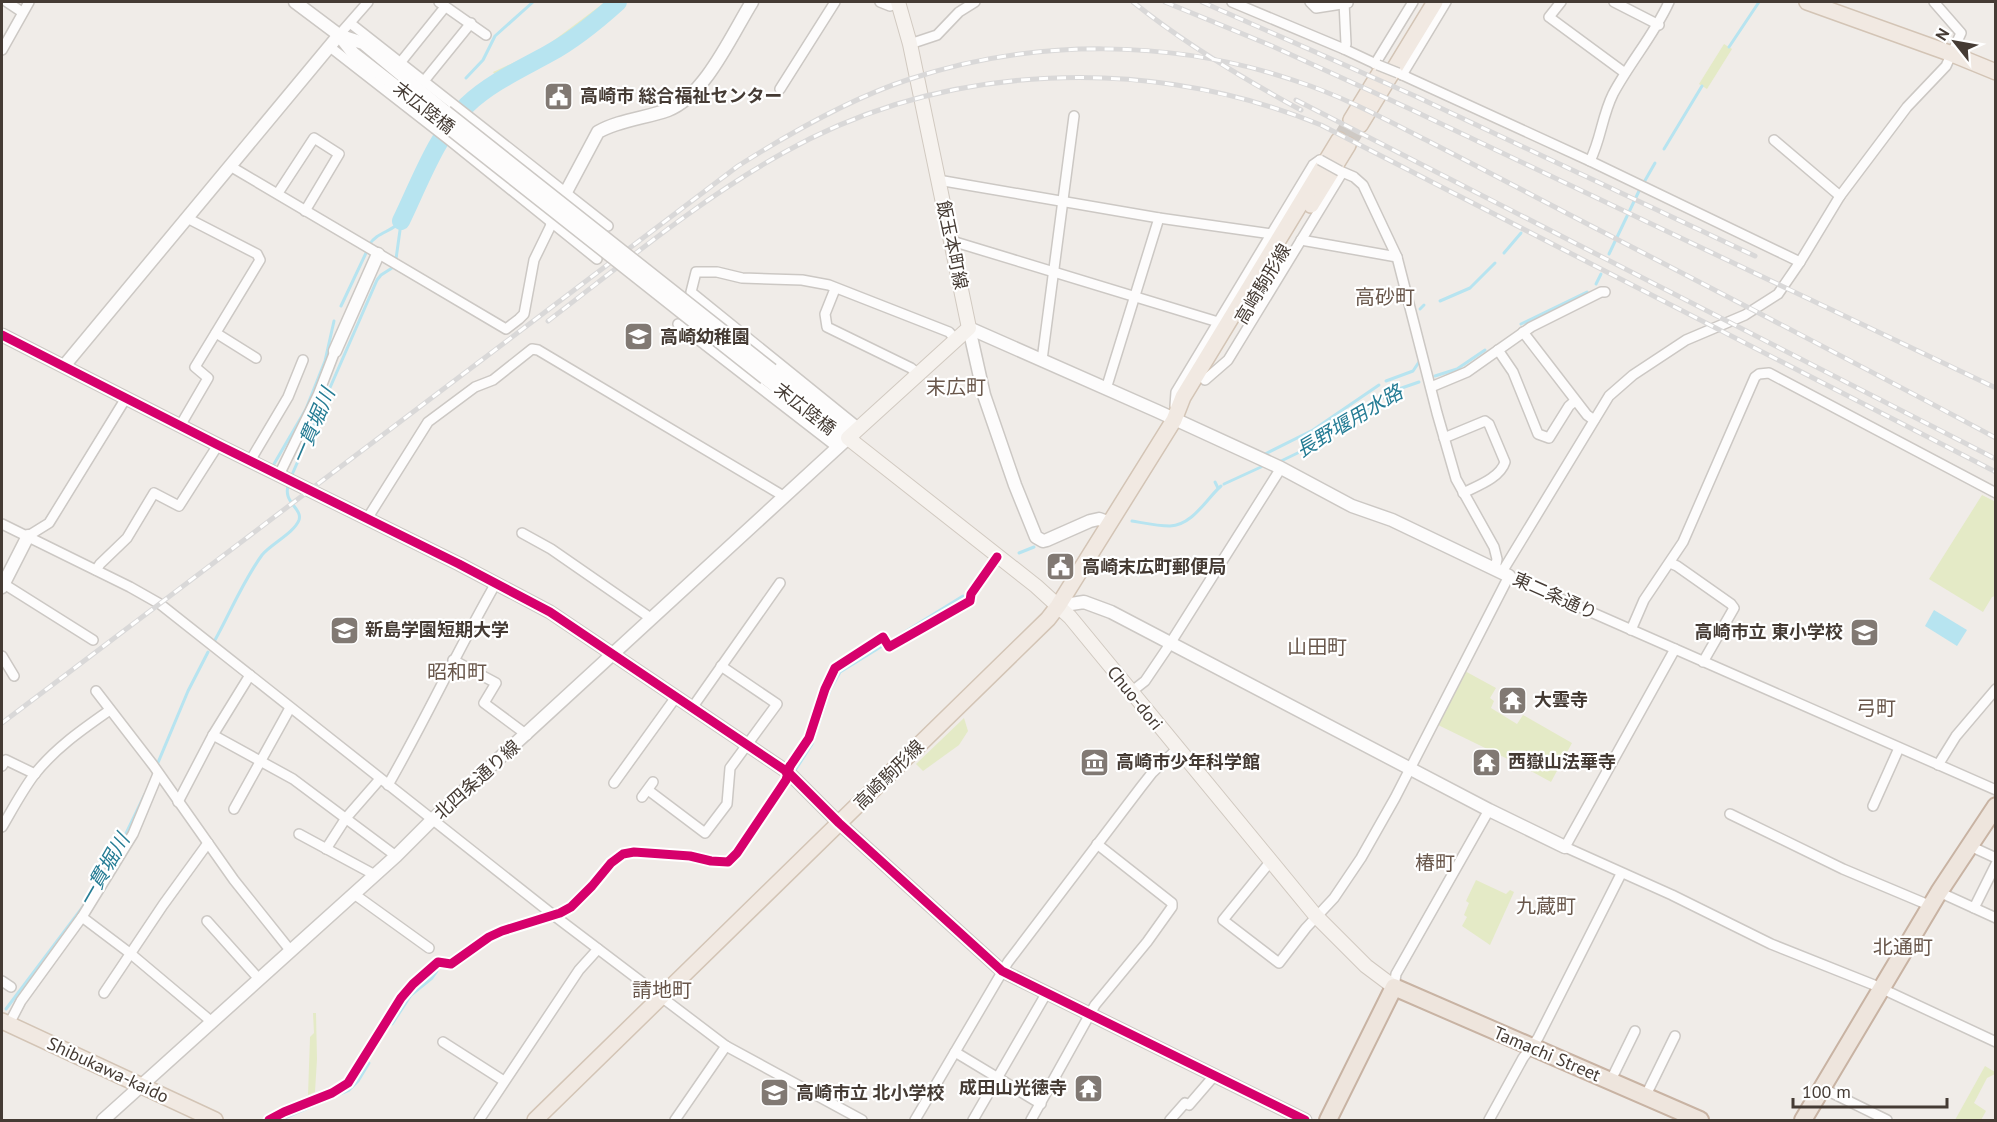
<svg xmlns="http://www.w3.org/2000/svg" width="1997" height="1122" font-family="'PT Sans','Noto Sans JP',sans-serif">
<rect width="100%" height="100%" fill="#f0ece8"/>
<g fill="#e4eac6">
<path d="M 605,2 L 614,2 L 589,23 L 581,26 L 536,57 L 495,75 L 493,72 L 541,50 Z"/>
<path d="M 1724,44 L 1732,49 L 1707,89 L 1699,84 Z"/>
<path d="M 1982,495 L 1996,502 L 1995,596 L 1992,597 L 1983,612 L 1929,579 Z"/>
<path d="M 1463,670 L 1496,688 L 1490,698 L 1494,701 L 1491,708 L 1517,724 L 1523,715 L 1572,743 L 1551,782 L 1520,765 L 1436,724 Z"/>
<path d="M 964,718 L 968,731 L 959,745 L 923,771 L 916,764 Z"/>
<path d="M 1476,880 L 1506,894 L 1510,890 L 1514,892 L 1490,945 L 1462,926 L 1467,917 L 1464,915 L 1469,903 L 1466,901 Z"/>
<path d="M 313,1013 L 316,1013 L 317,1059 L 315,1092 L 308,1095 L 310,1037 L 314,1033 Z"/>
<path d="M 1985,1066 L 1995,1072 L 1995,1074 L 1987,1078 L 1974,1103 L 1986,1111 L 1981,1120 L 1955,1120 Z"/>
</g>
<path fill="#b7e4f0" d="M 1934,610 L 1967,630 L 1957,646 L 1925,626 Z"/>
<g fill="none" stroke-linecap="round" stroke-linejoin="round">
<g stroke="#b7e4f0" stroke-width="3">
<path d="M 1729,47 L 1759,2"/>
<path d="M 466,78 L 483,60 L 495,36 L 533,2"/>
<path d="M 1664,149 L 1702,86"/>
<path d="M 369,245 C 377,232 392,232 401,221"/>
<path d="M 1504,253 L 1521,233"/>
<path d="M 1609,254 L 1639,191 L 1655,163"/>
<path d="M 396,259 L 401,223"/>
<path d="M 1596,284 L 1601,274"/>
<path d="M 1440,301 L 1470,288 L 1495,263"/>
<path d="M 341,306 L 366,253"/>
<path d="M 1420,309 L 1424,305"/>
<path d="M 1521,324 L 1587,292"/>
<path d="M 1435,376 L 1457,369 L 1485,350"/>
<path d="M 1386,381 L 1413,371 L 1419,362"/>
<path d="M 1265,454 L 1313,430 L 1379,385"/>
<path d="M 1279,462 L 1308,448 L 1393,391 L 1419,382"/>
<path d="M 274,464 L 306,409 L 325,361 L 334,321"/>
<path d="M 291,477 L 377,280 L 381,275 L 392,268"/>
<path d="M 1215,482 L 1218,488"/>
<path d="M 1224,484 L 1261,467"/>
<path d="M 1132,521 C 1144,523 1157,526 1170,526 C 1193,525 1206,499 1221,486"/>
<path d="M 1019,553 L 1034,547"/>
<path d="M 215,640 C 230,613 243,581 262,555 C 271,544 294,533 299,520 C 303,508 281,502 289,483"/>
<path d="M 157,765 L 188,691 L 208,652"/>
<path d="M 794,772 L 812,744 L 830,690 L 840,672 L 963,596"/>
<path d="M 102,876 L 120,846 L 145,794"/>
<path d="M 6,1009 L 85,904"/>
<path d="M 392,1024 L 411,995 L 432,978 L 437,971"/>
<path d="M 280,1120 L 349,1090 L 358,1081 L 369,1063"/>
</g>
<path stroke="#b7e4f0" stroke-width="18" d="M 401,221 C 419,184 437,134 467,105 C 490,83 521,69 548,54 C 574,40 597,21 618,2"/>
<g stroke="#cec9c4" stroke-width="15" stroke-dasharray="15 8" stroke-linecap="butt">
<path d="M 1339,140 L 1351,120"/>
<path d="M 1348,145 L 1360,125"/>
</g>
<defs>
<g id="minor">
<path d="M 7,2 L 22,12"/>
<path d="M 439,2 L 486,35"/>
<path d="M 880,2 L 890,6 L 898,3"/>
<path d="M 1232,2 L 1344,49 L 1378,65"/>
<path d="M 1310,2 L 1316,8 L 1348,3"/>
<path d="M 1561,2 L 1549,17 L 1625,73"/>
<path d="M 1614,2 L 1659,25"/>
<path d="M 350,23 L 608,226"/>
<path d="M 339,35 L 368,2"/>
<path d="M 910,44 L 937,35 L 959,12 L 975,2"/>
<path d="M 330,47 L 448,139 L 597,259"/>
<path d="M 1344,49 L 1346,44 L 1344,2"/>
<path d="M 2,50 L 29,2"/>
<path d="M 400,63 L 445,7"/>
<path d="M 1375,64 L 1413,2"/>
<path d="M 1398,73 L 1590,161 L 1800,262"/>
<path d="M 1402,75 L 1446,2"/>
<path d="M 424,81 L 471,23"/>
<path d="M 780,89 L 835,2"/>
<path d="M 1774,140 L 1840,196"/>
<path d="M 1590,161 C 1601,139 1602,116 1613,94 C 1630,62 1654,35 1669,2"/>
<path d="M 230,166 L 506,329 L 519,319 L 524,314 L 534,260 L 552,223"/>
<path d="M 1340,171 L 1354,177 L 1363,185 L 1397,257 L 1437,413 L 1456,479 L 1494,547 L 1497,559 L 1495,569"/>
<path d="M 938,180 L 1159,218 L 1272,234"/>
<path d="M 278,193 L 314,138 L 339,154 L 305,211"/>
<path d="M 1301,240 L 1397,257"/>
<path d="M 952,241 L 1218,322"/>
<path d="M 835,289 L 825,314 L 827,327 L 911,368 L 918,374"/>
<path d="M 678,324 L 838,448"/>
<path d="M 1523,332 L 1587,415 L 1594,420"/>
<path d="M 216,333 L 256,358"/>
<path d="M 1498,350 L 1513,372 L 1538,434 L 1549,438 L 1569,406 L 1575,401"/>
<path d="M 1042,360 L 1074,116"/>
<path d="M 1205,380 L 1228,360 L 1342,173"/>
<path d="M 1431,387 L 1467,372 L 1531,327 L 1601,292 L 1605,292"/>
<path d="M 1106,389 L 1159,218"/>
<path d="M 1175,406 L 1176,392 L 1313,165 L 1320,160"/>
<path d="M 180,426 L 208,378 L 195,367 L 260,260 L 257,254 L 187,218"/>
<path d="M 859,428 L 691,292 L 696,272 L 717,272 L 742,278 L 802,280 L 829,285 L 949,332 L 956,340"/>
<path d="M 1444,438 L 1485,421 L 1489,424 L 1505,462 C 1500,478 1477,486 1463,493"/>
<path d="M 250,461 L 288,397 L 303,360"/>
<path d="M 279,475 L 318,395 L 335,351"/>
<path d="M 367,519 L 428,422 L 475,387 L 493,380 L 532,349 L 538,350 L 785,497"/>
<path d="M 2,524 L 130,587 L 160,604 L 552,914 L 726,1046 L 862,1120"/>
<path d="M 522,533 L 551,549 L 652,619"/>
<path d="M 28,536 L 49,523 L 126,398"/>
<path d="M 1670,563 L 1677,566 L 1731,604 L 1734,608 L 1703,662"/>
<path d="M 96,570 L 100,564 L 127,538 L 154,493 L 179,506 L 218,445"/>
<path d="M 1502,572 L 1609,396 L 1633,375 L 1686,340 L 1745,315 L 1778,294 L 1800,262 L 1840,196 L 1907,107 L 1946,66 L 1961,33 L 1934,2"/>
<path d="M 4,584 L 93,640"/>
<path d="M 970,601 L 971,594 L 997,557"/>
<path d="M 1631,630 L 1644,600 L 1683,542 L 1755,377 L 1759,374 L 1769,373 L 1996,493"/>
<path d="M 1675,649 L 1565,847 L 1672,895 L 1771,944 L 1874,985 L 1996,1042"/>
<path d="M 2,656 L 14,676"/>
<path d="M 453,660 L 496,683 L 484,703 L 527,735"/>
<path d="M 96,691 L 153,765 L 234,880 L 290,950"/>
<path d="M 1131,692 L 1145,681 L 1166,650 L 1281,468"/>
<path d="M 692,708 L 780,583"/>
<path d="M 213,735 L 293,779 L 396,856"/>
<path d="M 1938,765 L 1956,736 L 1996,689"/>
<path d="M 2,766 L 6,760 L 35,774"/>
<path d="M 614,783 L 676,697"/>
<path d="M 388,785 C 426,719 458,649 496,583"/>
<path d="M 648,790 L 705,833 L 727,804 L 730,768 L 777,704 L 721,666"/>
<path d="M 642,797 L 653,782"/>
<path d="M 178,802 L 213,735 L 250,675"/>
<path d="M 1873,806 L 1899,748"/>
<path d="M 234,809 L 290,708"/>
<path d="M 1730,814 L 1843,869 L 1931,906"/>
<path d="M 2,827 C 12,810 22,791 34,775 C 55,748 83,729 110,710"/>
<path d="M 299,834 L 375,875"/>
<path d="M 1970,846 L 1996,858"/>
<path d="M 326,849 L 346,818 L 380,779"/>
<path d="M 1270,862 L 1223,920 L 1279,963 L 1306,928 L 1334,898 L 1361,858 L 1395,798 L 1509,576 L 1996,790"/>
<path d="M 1939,892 L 1996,918"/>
<path d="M 354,894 L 429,948"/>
<path d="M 1974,908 L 1996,864"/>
<path d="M 82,917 L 131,954 L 212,1022"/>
<path d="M 207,921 L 259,979"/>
<path d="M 2,981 L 11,987"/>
<path d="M 1394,987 L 1396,974 L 1489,810"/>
<path d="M 104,993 L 163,905 L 208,843"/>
<path d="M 9,1024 L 21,1001 L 82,917 L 133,834 L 158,774"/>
<path d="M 443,1042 L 504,1081"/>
<path d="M 955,1052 L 1041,1104"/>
<path d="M 1610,1082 L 1635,1031"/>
<path d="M 1822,1088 L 1887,1120"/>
<path d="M 1645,1097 L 1675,1036"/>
<path d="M 479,1120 L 579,970 L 598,949"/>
<path d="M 675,1120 L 726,1046"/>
<path d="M 915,1120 L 1008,962 L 1141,787 L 1152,773 L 1177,749"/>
<path d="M 973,1120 L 1046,994"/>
<path d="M 1031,1120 L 1095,1005 L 1147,942 L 1172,907 L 1172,903 L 1097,844"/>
<path d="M 1170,1120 L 1185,1103 L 1189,1105 L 1214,1076"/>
<path d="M 1489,1120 L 1523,1058 L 1538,1038 L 1621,874"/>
</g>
<g id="tertiary">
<path d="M 295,2 L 339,35 L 353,53 L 439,120"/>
<path d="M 341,36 L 363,43 L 446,112"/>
<path d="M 552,223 L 566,192 L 598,132 C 619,120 646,118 668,110 C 705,96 732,34 752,2"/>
<path d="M 969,328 L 1157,411 L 1281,468 L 1352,506 L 1392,520 L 1509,576"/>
<path d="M 969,328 L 984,395 L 1015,485 L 1036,537 L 1043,541 L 1047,540 L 1090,521 L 1099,519 L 1110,523"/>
<path d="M 2,335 L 218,445 L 459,564 L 550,612 L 789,773 L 839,823 L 1002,971 L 1305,1120"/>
<path d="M 335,351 L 378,254"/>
<path d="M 64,366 L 339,35"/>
<path d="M 772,370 L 847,429 L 848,438"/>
<path d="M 765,378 L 838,436 L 848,438"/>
<path d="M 2,587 L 28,536"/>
<path d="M 1058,606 L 1084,602 L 1111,612 L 1489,810 L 1565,847"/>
<path d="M 103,1120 L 396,856 L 432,820 L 848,438"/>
</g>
<path id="secondary" d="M 898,2 L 910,44 L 969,328 L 848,438 L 1036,586 L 1070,617 L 1316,916 L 1366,966 L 1394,987"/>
<g id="primary">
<path d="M 1807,2 L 1952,54 L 1996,72"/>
<path d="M 1351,120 L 1381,71"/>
<path d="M 1360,125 L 1435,2"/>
<path d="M 1311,205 L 1348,145"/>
<path d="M 2,1021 L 215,1120"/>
<path d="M 535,1120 L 1048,619 L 1058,606 L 1174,420 L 1183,397 L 1339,140"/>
</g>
<g id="trunk">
<path d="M 1328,1120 L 1394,987 L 1700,1120"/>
<path d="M 1803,1120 L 1939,892 L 1996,806"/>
</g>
</defs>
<use href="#minor" stroke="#ccc8c4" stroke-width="12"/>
<use href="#tertiary" stroke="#ccc8c4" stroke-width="15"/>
<use href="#secondary" stroke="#d1c9c0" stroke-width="16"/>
<use href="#primary" stroke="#d3c4b5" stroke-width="18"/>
<use href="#trunk" stroke="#c8b3a3" stroke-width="20"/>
<use href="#minor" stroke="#fdfcfc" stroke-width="9"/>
<use href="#tertiary" stroke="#fdfcfc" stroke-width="12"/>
<use href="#secondary" stroke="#f6f2ee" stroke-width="14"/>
<use href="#primary" stroke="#f1e9e2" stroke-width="15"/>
<use href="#trunk" stroke="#eee5dd" stroke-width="16"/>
<defs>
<g id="rail">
<path d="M 1133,2 C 1185,44 1242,78 1301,110"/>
<path d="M 1165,2 L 1272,46 L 1408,108 L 1996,388"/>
<path d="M 1202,2 L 1415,96 L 1755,256"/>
<path d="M 1296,100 L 1996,459"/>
<path d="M 548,321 C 624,263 699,200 783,153 C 946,61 1149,55 1321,125 L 1996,472"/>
<path d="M 2,723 L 738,166 C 790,133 851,98 910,79 C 1034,38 1173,39 1296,81 C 1342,96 1385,119 1428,141 C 1477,166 1526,192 1574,217 C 1715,290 1856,363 1996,438"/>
</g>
</defs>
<use href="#rail" stroke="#d9d8d8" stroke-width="5"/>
<use href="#rail" stroke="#fff" stroke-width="3" stroke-dasharray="9" stroke-linecap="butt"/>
<defs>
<g id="minor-bridge">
<path d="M 1378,65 L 1398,73"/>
<path d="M 1320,160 L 1340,171"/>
</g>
<g id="tertiary-bridge">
<path d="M 446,112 L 772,370"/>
<path d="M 439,120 L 765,378"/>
</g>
</defs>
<use href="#minor-bridge" stroke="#ccc8c4" stroke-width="12" stroke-linecap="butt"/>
<use href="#tertiary-bridge" stroke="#ccc8c4" stroke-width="15" stroke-linecap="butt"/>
<use href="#minor-bridge" stroke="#fdfcfc" stroke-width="9"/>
<use href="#tertiary-bridge" stroke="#fdfcfc" stroke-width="12"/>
<defs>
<g id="cycleway">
<path d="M 2,335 L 218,445 L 459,564 L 550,612 L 789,773 L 839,823 L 1002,971 L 1305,1120"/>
<path d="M 786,772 L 809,738 L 825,689 L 835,668 L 883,637 L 889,647 L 970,601 L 971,594 L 997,557"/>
<path d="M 269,1120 L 284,1112 L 332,1093 L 348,1083 L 401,998 L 413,984 L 438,962 L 451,964 L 489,937 L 502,931 L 560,913 L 571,907 L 592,886 L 611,863 L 623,854 L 634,852 L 690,856 L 711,861 L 728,862 L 737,853 L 786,780 L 790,766"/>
</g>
</defs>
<use href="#cycleway" stroke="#fff" stroke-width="13"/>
<use href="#cycleway" stroke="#d6006c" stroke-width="9"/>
</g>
<defs>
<symbol id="civic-square" viewBox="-11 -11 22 22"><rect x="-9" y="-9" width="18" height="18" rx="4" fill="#817973" stroke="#fff"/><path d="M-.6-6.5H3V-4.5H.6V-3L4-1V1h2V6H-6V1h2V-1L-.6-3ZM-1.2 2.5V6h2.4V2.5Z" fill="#fff"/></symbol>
<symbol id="school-square" viewBox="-11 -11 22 22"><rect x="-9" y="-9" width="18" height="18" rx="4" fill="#817973" stroke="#fff"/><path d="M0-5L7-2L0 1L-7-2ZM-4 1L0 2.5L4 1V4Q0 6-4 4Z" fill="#fff"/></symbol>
<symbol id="university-square" viewBox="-11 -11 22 22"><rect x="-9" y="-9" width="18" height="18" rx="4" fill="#817973" stroke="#fff"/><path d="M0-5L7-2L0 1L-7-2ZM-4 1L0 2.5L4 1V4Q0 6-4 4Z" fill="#fff"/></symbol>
<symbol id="temple-square" viewBox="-11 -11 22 22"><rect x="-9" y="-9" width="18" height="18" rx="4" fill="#817973" stroke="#fff"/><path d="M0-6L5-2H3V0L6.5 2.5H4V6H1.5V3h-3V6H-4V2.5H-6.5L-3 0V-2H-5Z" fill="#fff"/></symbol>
<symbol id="museum-square" viewBox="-11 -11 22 22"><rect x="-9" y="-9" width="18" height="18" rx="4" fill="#817973" stroke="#fff"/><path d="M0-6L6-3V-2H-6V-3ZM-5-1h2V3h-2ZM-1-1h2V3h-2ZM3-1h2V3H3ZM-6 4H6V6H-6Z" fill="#fff"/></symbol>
</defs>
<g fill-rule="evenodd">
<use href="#civic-square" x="542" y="80" width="33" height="33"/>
<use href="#school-square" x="622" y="320" width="33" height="33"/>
<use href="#civic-square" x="1044" y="550" width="33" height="33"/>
<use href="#university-square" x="328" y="614" width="33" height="33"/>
<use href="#school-square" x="1848" y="616" width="33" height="33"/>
<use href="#temple-square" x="1496" y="684" width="33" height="33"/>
<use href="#museum-square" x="1078" y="746" width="33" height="33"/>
<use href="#temple-square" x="1470" y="746" width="33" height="33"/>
<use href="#temple-square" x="1072" y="1072" width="33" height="33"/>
<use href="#school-square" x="758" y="1076" width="33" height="33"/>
</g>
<g text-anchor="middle" stroke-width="4.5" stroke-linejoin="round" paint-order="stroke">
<g font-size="18" font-weight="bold" fill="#453b34" stroke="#fff" text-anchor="start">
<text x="580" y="102">高崎市 総合福祉センター</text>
<text x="660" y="343">高崎幼稚園</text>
<text x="1082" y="573">高崎末広町郵便局</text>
<text x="365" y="636">新島学園短期大学</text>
<text x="1843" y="638" text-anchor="end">高崎市立 東小学校</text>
<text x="1534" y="706">大雲寺</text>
<text x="1116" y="768">高崎市少年科学館</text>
<text x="1508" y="768">西嶽山法華寺</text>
<text x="1067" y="1094" text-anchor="end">成田山光徳寺</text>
<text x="796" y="1099">高崎市立 北小学校</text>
</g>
<g font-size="18" fill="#453b34" stroke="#fff">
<text transform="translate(424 108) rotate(38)" y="6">末広陸橋</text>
<text transform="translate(952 245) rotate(78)" y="6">飯玉本町線</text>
<text transform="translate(1263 284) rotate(-59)" y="6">高崎駒形線</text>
<text transform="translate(805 409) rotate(38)" y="6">末広陸橋</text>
<text transform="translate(1555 596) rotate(24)" y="6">東二条通り</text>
<text transform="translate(1135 698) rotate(51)" y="6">Chuo-dori</text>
<text transform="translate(889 775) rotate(-45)" y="6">高崎駒形線</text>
<text transform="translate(477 780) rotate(-42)" y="6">北四条通り線</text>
<text transform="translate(1547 1054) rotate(23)" y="6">Tamachi Street</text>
<text transform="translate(108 1070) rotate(25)" y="6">Shibukawa-kaido</text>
</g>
<g font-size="20" fill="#69574b" stroke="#fff">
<text x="1385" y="304">高砂町</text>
<text x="956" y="394">末広町</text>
<text x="1317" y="654">山田町</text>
<text x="457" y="679">昭和町</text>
<text x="1876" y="715">弓町</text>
<text x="1435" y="870">椿町</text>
<text x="1546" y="913">九蔵町</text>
<text x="1903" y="954">北通町</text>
<text x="662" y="997">請地町</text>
</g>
<g font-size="20" font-style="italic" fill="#257c94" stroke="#fff">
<text transform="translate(1349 421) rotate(-31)" y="7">長野堰用水路</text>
<text transform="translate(313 426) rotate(-67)" y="7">一貫堀川</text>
<text transform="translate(104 870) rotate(-60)" y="7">一貫堀川</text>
</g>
</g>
<rect width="1997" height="1122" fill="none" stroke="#453b34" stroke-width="6"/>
<g transform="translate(1955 42) rotate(301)" stroke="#ffffff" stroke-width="4.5" paint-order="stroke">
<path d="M0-4.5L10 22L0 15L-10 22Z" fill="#453b34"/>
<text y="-9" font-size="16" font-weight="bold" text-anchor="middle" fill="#453b34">N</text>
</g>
<path d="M1793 1098v9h154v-9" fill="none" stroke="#453b34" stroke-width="3"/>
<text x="1802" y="1098" font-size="18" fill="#453b34" stroke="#ffffff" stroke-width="4.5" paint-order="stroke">100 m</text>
</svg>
